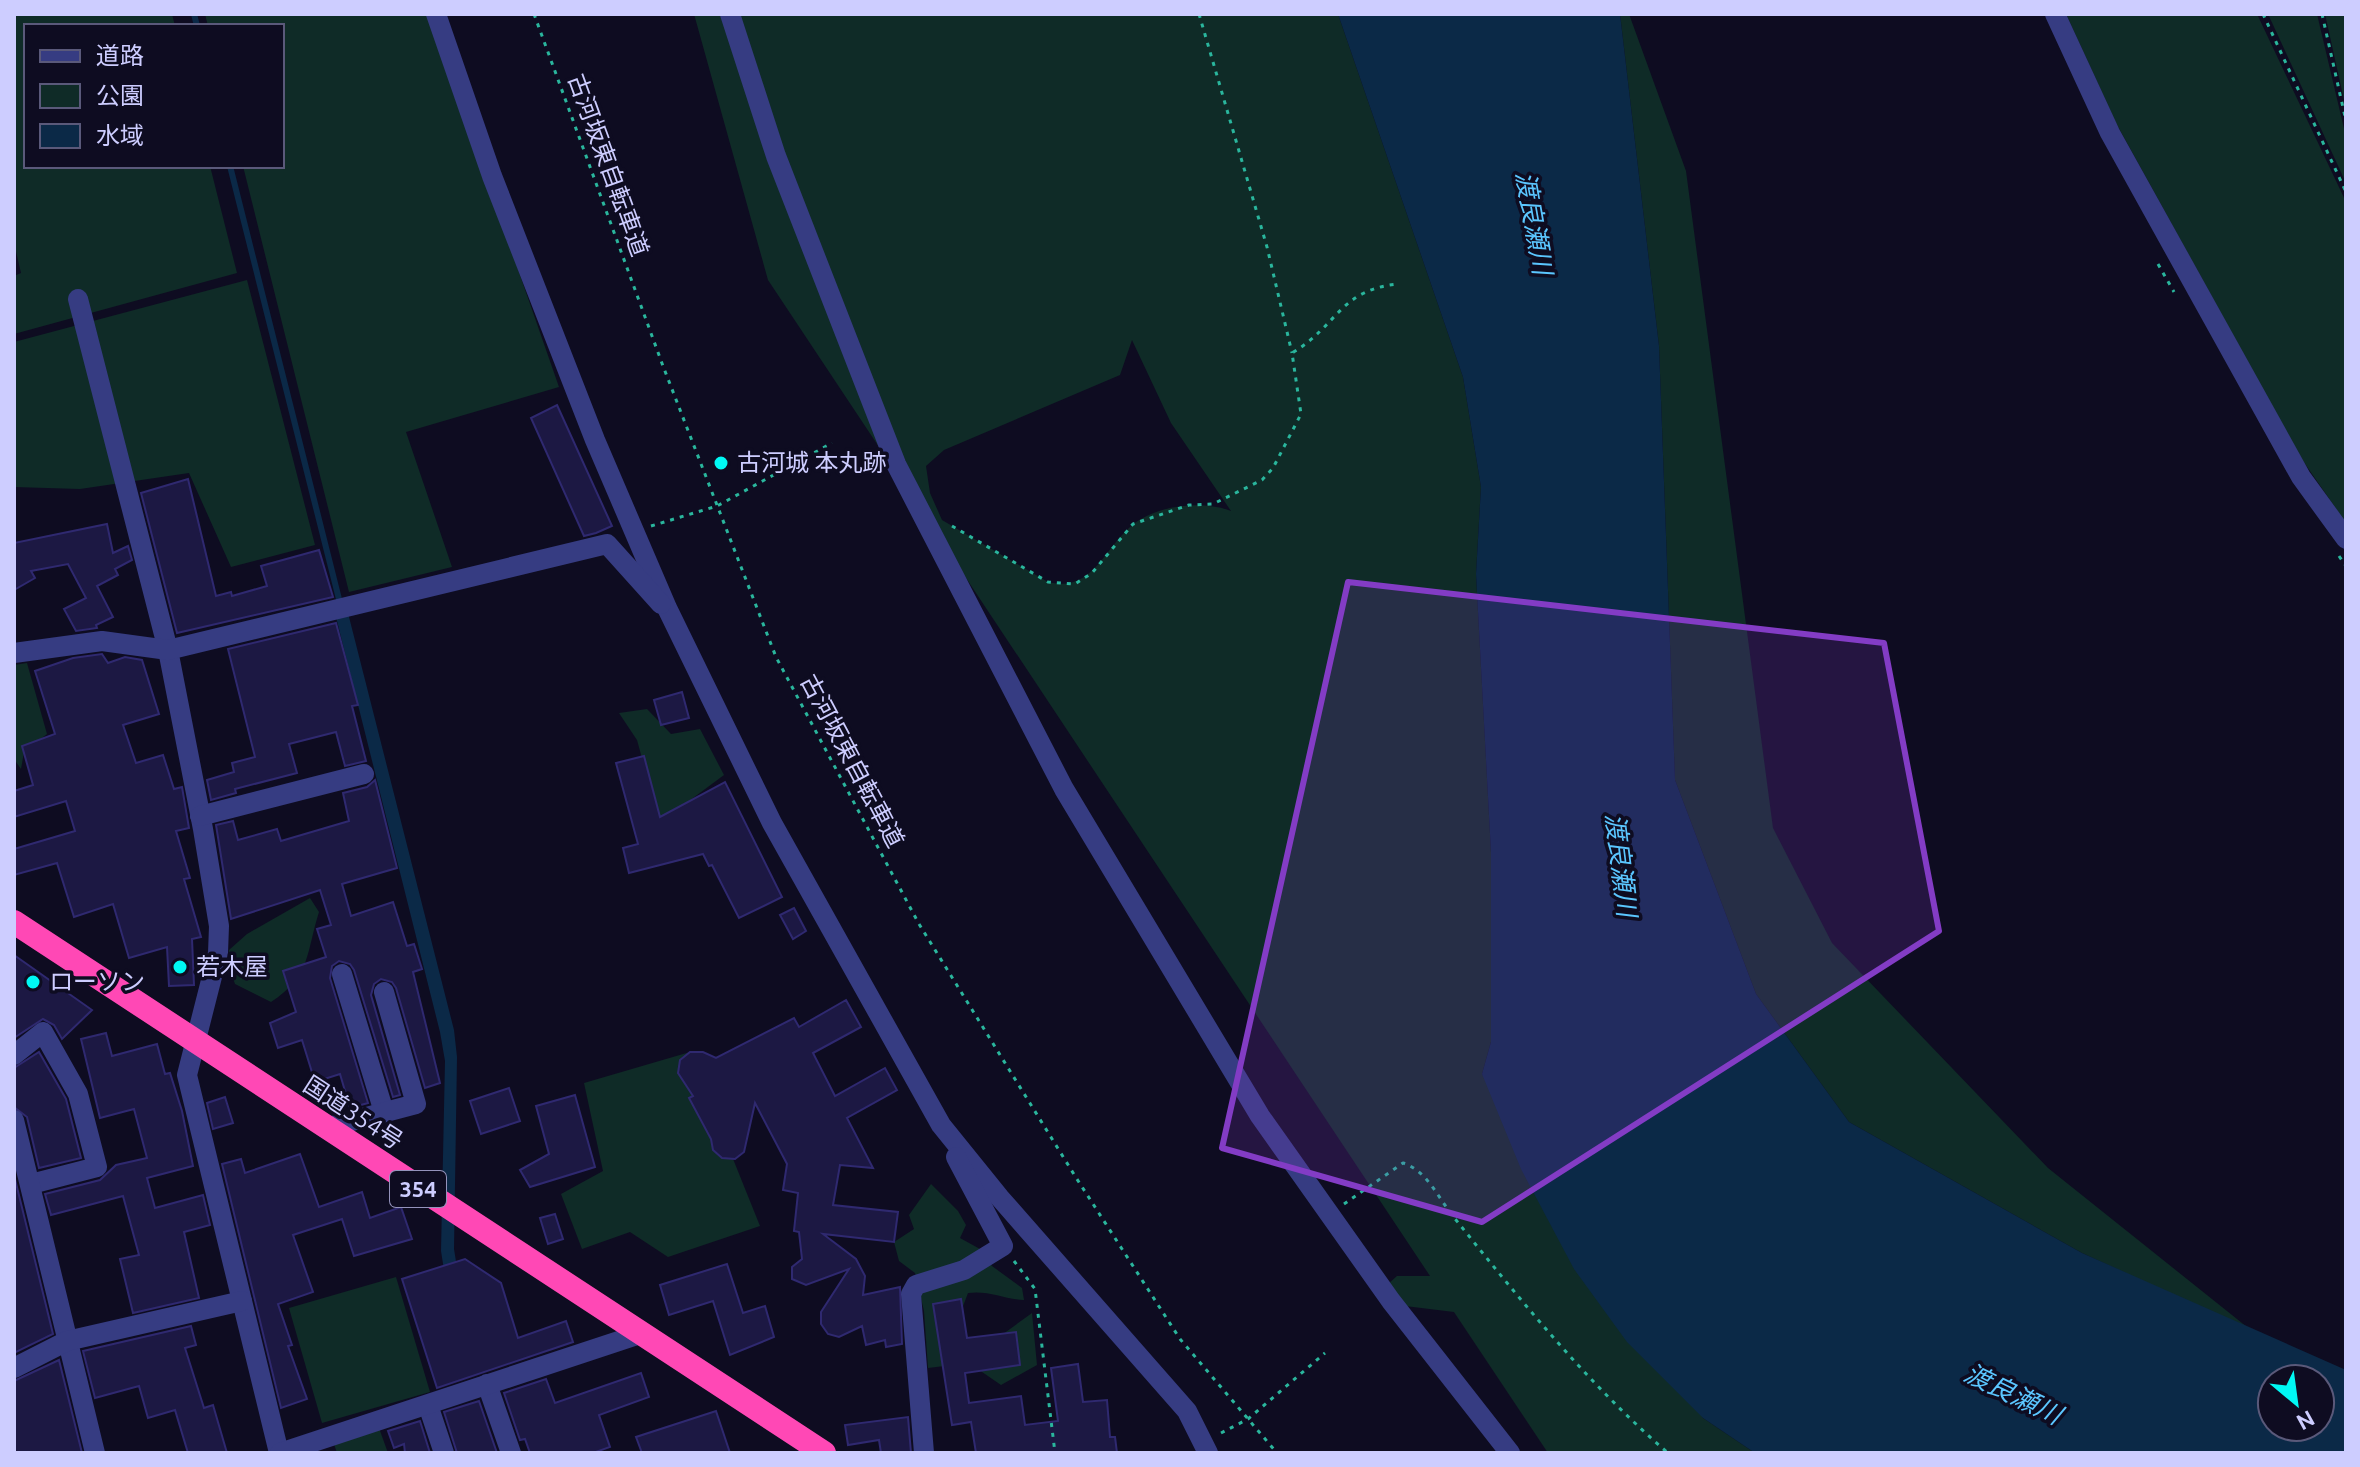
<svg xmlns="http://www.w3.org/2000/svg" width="2360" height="1467" font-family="Ubuntu,'Noto Sans JP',sans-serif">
<rect width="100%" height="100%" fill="#0e0c21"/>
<g fill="#0f2b27" fill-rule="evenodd">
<path d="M 41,14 L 172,14 L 175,26 L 26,26 L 26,166 L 210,166 L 237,273 L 14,334 L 14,276 L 21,273 L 14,243 L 14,16 Z"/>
<path d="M 205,14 L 429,14 L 559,387 L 406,432 L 452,567 L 349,592 L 243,166 L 282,166 L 282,26 L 208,26 Z"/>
<path d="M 694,14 L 1338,14 L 1463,377 L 1481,487 L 1476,574 L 1491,852 L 1491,1042 L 1482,1074 L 1703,1418 L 1755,1453 L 1548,1453 L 1454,1312 L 1405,1306 L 1388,1284 L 1397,1276 L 1430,1276 L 768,280 ZM 1132,340 L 1171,423 L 1231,511 C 1202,500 1154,505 1130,527 C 1103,551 1091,593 1048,582 L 942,520 L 930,493 L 926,466 L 944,450 L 1120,375 Z"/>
<path d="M 1620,14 L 1629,14 L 1686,171 L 1773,828 L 1832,943 L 2048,1168 L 2252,1331 L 2082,1253 L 1849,1122 L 1756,994 L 1675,780 L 1659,346 Z"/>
<path d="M 2066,14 L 2257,14 L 2346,202 L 2346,523 L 2301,458 L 2116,123 Z"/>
<path d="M 2268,14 L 2317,14 L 2346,137 L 2346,183 Z"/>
<path d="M 2325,14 L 2346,14 L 2346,107 L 2344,100 Z"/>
<path d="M 247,280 L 315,545 L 231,567 L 189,473 L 80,489 L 14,487 L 14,342 Z"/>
<path d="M 27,663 L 47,734 L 24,752 L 21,769 L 14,759 L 14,665 Z"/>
<path d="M 647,709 L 671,734 L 700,729 L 724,775 L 666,818 L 658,816 L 637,740 L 619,713 Z"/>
<path d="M 310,898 L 319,912 C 306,953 311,976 271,1002 L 235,984 L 228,964 L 229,950 L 247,934 Z"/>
<path d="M 690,1052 L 760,1226 L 668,1257 L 630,1232 L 582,1249 L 561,1194 L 603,1171 L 584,1083 Z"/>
<path d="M 931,1184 L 958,1211 L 966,1225 L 960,1238 L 980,1249 L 992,1266 L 1022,1288 L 1024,1300 C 1004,1299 988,1290 968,1293 L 962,1309 L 966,1349 L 992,1342 L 1032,1313 L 1037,1365 L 1001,1385 L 969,1363 L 928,1368 L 924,1311 L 915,1273 L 899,1261 L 894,1242 L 914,1229 L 909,1215 Z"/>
<path d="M 396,1277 L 430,1392 L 322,1423 L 289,1308 Z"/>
<path d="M 379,1428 L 388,1453 L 337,1453 L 334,1444 Z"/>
</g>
<g fill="#0b2947" fill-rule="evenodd">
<path d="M 1338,14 L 1620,14 L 1659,346 L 1675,780 L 1756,994 L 1849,1122 L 2082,1253 L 2346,1370 L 2346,1453 L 1755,1453 L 1703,1418 L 1627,1342 L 1574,1269 L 1521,1169 L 1482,1074 L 1491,1042 L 1491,852 L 1476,574 L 1481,487 L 1463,377 ZM 2272,1379 L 2320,1379 L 2320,1427 L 2272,1427 Z"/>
<path d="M 333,605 L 348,613 L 454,1030 L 457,1057 L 454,1249 L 460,1286 L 447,1289 L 441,1251 L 445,1061 L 440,1032 Z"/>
</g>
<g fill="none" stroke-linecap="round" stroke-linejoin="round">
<g stroke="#0b2947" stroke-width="6">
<path d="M 194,14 L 197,26"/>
<path d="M 230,166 L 340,603"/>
</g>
</g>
<g fill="#1c1843" stroke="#2f2970" stroke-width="2">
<path d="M 557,405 L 612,526 L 596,533 L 584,536 L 531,418 Z"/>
<path d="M 188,479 L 216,596 L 231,592 L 232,596 L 267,586 L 261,566 L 319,550 L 333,597 L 177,633 L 141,493 Z"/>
<path d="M 107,524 L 113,553 L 128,546 L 132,560 L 115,569 L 118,575 L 97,586 L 113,617 L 96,625 L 97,628 L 76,631 L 64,609 L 86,598 L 68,564 L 31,571 L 35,578 L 14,590 L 14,543 Z"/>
<path d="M 336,623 L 358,705 L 352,706 L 366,761 L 345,766 L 336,732 L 289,744 L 297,773 L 235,789 L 236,793 L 211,800 L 207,780 L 234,772 L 232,763 L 255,757 L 228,649 Z"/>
<path d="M 102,654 L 108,663 L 125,657 L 142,660 L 159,714 L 123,725 L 136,763 L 163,755 L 174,789 L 182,787 L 189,828 L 176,831 L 190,878 L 184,879 L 201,937 L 192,939 L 194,985 L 169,986 L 167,947 L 129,958 L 113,904 L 74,917 L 57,863 L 14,875 L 14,849 L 75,831 L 66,801 L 14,817 L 14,791 L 33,785 L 22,746 L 55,734 L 35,671 L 73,658 Z"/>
<path d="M 682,692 L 689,718 L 661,725 L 654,700 Z"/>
<path d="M 644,756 L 660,817 L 725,782 L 782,897 L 739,918 L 712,865 L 709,866 L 703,854 L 629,873 L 623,848 L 638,844 L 616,763 Z"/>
<path d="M 375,780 L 397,868 L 342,884 L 351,916 L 393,902 L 407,946 L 414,944 L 422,969 L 413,972 L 440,1083 L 425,1088 L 396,988 L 392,982 L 381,979 L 374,984 L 371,995 L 400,1095 L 393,1097 L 354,970 L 350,964 L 339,961 L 332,966 L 330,978 L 368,1103 L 350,1108 L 340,1074 L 315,1082 L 302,1040 L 278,1048 L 270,1023 L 296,1012 L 283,971 L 326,957 L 317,929 L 331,925 L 320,890 L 231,919 L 216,825 L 233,821 L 238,840 L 277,829 L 281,841 L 349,821 L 343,793 L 367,787 Z"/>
<path d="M 794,908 L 806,931 L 793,939 L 780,915 Z"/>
<path d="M 14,955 L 92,1010 L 62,1039 L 54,1025 L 43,1019 L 14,1038 Z"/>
<path d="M 846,1000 L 861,1027 L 813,1053 L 835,1096 L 885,1068 L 897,1090 L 847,1118 L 873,1168 L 840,1165 L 833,1205 L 898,1212 L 894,1242 L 823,1234 L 856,1259 L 865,1276 L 863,1295 L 900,1287 L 902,1344 L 886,1347 L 885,1340 L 866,1345 L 862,1326 L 839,1337 L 828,1334 L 821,1324 L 821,1312 L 849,1269 L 806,1285 L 792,1279 L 792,1267 L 802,1259 L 799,1232 L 794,1231 L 798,1193 L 783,1190 L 787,1164 L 755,1103 L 744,1152 L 735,1159 L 722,1158 L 713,1150 L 711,1139 L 689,1098 L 693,1096 L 678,1073 L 680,1060 L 690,1052 L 703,1052 L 716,1058 L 794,1018 L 799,1027 Z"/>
<path d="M 106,1033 L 112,1056 L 157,1044 L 165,1074 L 170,1073 L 182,1111 L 193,1166 L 147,1178 L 155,1208 L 203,1195 L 210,1225 L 184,1232 L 199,1298 L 133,1313 L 120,1259 L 139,1255 L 123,1196 L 51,1215 L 45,1194 L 100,1180 L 116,1165 L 147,1158 L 134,1109 L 100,1118 L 81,1039 Z"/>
<path d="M 39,1052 L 66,1099 L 81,1158 L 39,1168 L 27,1117 L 14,1107 L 14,1068 Z"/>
<path d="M 509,1088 L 520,1121 L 481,1134 L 470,1101 Z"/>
<path d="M 575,1095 L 595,1167 L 530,1187 L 520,1170 L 549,1154 L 536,1106 Z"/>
<path d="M 225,1097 L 233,1123 L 213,1129 L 207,1103 Z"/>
<path d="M 300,1154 L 319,1207 L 362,1192 L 370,1218 L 401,1207 L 412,1239 L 354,1256 L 342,1219 L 293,1235 L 313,1292 L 278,1304 L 292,1345 L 288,1346 L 307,1399 L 281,1408 L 222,1164 L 241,1159 L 245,1173 Z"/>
<path d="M 14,1175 L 53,1334 L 14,1353 Z"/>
<path d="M 555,1214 L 563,1239 L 548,1244 L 540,1218 Z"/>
<path d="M 465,1259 L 501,1283 L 518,1338 L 566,1321 L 573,1342 L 437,1388 L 402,1279 Z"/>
<path d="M 727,1264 L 743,1313 L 765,1306 L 774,1337 L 730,1355 L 713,1301 L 669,1315 L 660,1285 Z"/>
<path d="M 961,1299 L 967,1338 L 1016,1332 L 1020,1365 L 965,1373 L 969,1403 L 1021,1396 L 1025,1425 L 1058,1421 L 1051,1368 L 1078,1364 L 1083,1402 L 1107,1400 L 1110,1437 L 1115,1437 L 1117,1453 L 976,1453 L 971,1422 L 952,1425 L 933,1304 Z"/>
<path d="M 191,1326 L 196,1345 L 185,1348 L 204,1408 L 213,1405 L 227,1453 L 188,1453 L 175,1410 L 148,1418 L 139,1386 L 95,1398 L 83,1351 Z"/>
<path d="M 59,1360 L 82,1453 L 14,1453 L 14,1381 Z"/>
<path d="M 641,1373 L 649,1397 L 599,1415 L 610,1447 L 593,1453 L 530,1453 L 525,1439 L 520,1440 L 504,1393 L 546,1379 L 555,1403 Z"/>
<path d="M 479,1401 L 497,1453 L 457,1453 L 444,1412 Z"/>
<path d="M 716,1411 L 730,1453 L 642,1453 L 636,1437 Z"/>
<path d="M 908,1417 L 911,1453 L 881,1453 L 879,1440 L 848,1445 L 845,1425 Z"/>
<path d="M 420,1421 L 430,1453 L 405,1453 L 404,1444 L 394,1448 L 388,1431 Z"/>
</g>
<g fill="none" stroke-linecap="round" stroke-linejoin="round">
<g stroke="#2ab69d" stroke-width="3" stroke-dasharray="4 6" stroke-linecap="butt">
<path d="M 534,14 L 663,366 L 776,657 L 919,924 L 1075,1176 L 1180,1339 L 1277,1453"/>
<path d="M 1199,14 L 1267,247 L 1292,353"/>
<path d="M 2263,14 L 2346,192"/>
<path d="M 2322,14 L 2346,121"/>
<path d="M 2158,264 L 2174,292"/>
<path d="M 651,526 L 717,506 L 832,443"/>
<path d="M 952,526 L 1048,582 L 1075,584 L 1092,573 L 1133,524 L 1189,505 L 1213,504 L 1262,480 L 1273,468 L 1301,414 L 1292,353 C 1339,325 1339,290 1398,284"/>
<path d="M 2339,556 L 2346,566"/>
<path d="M 1344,1204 L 1403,1163 C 1428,1171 1439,1200 1456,1220 C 1522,1302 1588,1384 1668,1453"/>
<path d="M 1014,1261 L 1035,1289 L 1055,1453"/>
<path d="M 1221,1433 L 1248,1419 L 1325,1353"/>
</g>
<g stroke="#363c82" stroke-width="20">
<path d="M 436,14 L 492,176 L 595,440 L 667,608 L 772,823 L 941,1125 L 1000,1198 L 1187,1411 L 1208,1453"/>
<path d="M 730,14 L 776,156 L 896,464 L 1064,789 L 1260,1116 L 1391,1301 L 1510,1453"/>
<path d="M 2055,14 L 2110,133 L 2301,477 L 2346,539"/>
<path d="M 78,299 L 168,650 L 203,829 L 219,926 L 218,953 L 187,1075 L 279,1453"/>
<path d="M 14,653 L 102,641 L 168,650 L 607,544 L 661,604"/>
<path d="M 200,816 L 364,774"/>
<path d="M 342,974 L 384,1112"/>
<path d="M 14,1055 L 43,1032 L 78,1094 L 97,1167 L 31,1184"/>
<path d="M 14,1120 L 95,1453"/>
<path d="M 325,1128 L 416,1104 L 384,992"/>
<path d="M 14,1368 L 67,1341 L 242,1301"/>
<path d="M 487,1384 L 511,1453"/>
<path d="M 428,1405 L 444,1453"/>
<path d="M 280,1453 L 640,1334"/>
<path d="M 924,1453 L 911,1294 L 916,1285 L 964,1270 L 1003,1246 L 956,1157"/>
</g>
<path stroke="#ff48b5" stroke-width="24" d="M 14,922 L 824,1453"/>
</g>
<path fill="#833cc5" fill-opacity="0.2" stroke="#833cc5" stroke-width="6" stroke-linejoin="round" d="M 1348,582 L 1884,643 L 1939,931 L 1482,1222 L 1222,1148 Z"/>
<g fill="#00f8f4" stroke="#0e0c21" stroke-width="3">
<circle cx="721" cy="463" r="8"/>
<circle cx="180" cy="967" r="8"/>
<circle cx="33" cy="982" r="8"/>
</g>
<g text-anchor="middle" stroke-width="7" stroke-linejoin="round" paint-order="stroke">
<rect fill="#0e0c21" stroke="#9493bc" stroke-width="2" x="390" y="1171" width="56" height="36" rx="6"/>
<g font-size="22" font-weight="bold" fill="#cdcdff">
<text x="418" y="1197">354</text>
</g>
<g font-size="24" fill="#cdcdff" stroke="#0e0c21">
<text transform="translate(608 165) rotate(70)" y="8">古河坂東自転車道</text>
<text transform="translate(852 761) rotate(62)" y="8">古河坂東自転車道</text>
<text transform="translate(353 1113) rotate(33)" y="8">国道354号</text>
</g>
<g font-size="24" fill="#cdcdff" stroke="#0e0c21" text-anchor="start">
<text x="737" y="471">古河城 本丸跡</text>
<text x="196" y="975">若木屋</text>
<text x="49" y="990">ローソン</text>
</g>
<g font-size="26" font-style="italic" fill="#5bc6ff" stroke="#0e0c21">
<text transform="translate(1534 223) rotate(80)" y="9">渡良瀬川</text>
<text transform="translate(1621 865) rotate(83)" y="9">渡良瀬川</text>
<text transform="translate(2013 1394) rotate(26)" y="9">渡良瀬川</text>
</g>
</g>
<rect width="2360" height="1467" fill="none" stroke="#cdcdff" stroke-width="32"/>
<rect x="24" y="24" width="260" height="144" fill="#0e0c21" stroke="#5a597a" stroke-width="2"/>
<rect x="40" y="50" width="40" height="12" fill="#363c82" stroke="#5a597a" stroke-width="2"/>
<text x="96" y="64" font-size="24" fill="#cdcdff">道路</text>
<rect x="40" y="84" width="40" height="24" fill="#0f2b27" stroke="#5a597a" stroke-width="2"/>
<text x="96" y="104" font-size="24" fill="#cdcdff">公園</text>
<rect x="40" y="124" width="40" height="24" fill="#0b2947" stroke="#5a597a" stroke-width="2"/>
<text x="96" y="144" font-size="24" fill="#cdcdff">水域</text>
<g transform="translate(2296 1403) rotate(151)"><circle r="38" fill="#0e0c21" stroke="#5a597a" stroke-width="2"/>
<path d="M0-6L14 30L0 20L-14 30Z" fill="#00f8f4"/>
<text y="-12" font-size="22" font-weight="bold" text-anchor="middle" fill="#cdcdff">N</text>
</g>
</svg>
